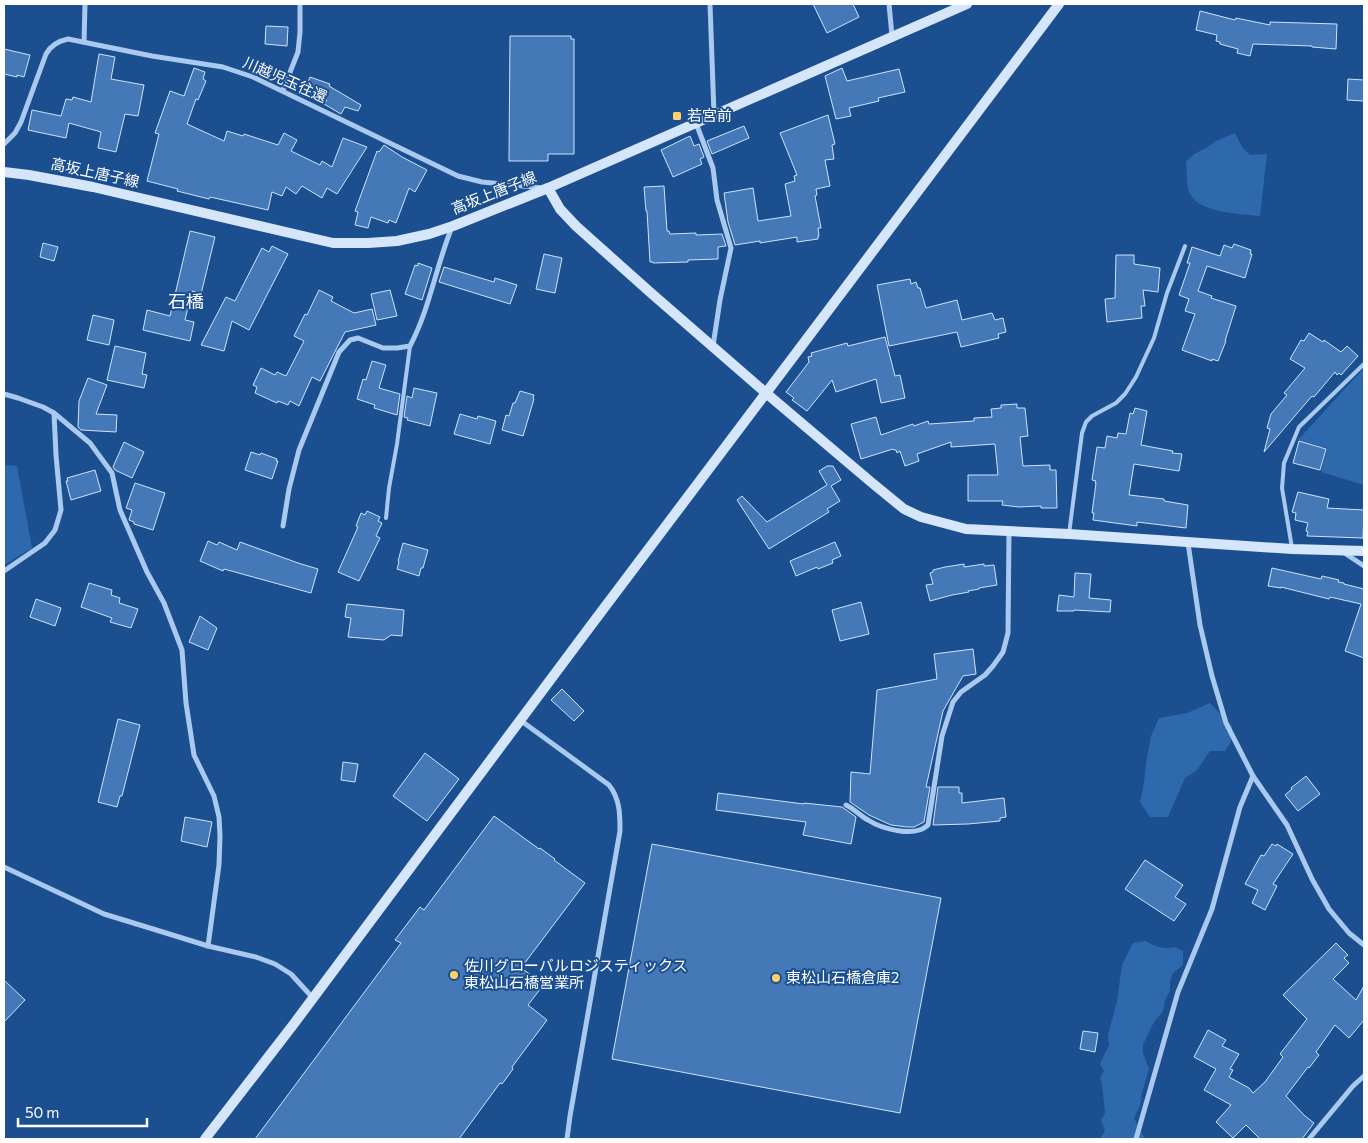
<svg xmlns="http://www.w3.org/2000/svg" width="1368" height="1143" font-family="Commissioner,'Noto Sans JP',sans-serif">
<rect width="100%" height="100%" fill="#1b4f8f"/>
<g fill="#2e69ad">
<path d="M 1235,133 L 1242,147 L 1250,155 L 1267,154 L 1260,216 C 1240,214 1200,213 1190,194 C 1186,187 1187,171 1186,162 L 1194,154 L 1206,148 L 1216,141 Z"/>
<path d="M 1364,368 L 1364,485 L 1321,472 L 1327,448 L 1298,440 Z"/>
<path d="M 4,465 L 17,466 L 32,548 L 4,565 Z"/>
<path d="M 1210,703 L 1232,726 L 1231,742 L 1225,751 L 1210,751 L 1197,770 L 1185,778 L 1168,817 L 1150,817 L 1140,802 L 1144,782 L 1146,763 L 1151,736 L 1159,718 L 1187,713 Z"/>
<path d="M 1146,941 C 1154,946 1166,950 1175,947 L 1183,951 L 1183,965 L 1173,973 L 1170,982 L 1170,991 L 1165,1000 L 1163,1011 L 1154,1022 L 1143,1045 L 1143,1053 L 1149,1069 L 1142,1093 L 1140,1106 L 1134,1118 L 1145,1139 L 1100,1139 L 1105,1131 L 1101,1120 L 1105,1113 L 1102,1085 L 1100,1078 L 1104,1071 L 1100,1064 L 1109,1045 L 1108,1035 L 1117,1001 L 1122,965 L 1133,943 Z"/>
</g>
<g fill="#4478b7" stroke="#cfe3fa">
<path d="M 813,4 L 853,4 L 859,17 L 827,33 Z"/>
<path d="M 1200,11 L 1235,20 L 1236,18 L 1270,25 L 1270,22 L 1337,24 L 1336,49 L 1312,47 L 1312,46 L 1253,44 L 1250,56 L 1237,53 L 1238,49 L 1220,44 L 1220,42 L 1216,41 L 1217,35 L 1196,30 Z"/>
<path d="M 266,26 L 288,27 L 287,46 L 265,44 Z"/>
<path d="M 510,36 L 571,36 L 571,39 L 574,39 L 574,154 L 548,154 L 548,161 L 509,161 Z"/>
<path d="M 4,49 L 30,55 L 24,77 L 17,75 L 17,77 L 4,74 Z"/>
<path d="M 99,54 L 115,57 L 111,79 L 144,85 L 138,116 L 125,114 L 116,152 L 98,148 L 101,132 L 69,123 L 66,138 L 28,130 L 32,110 L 61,116 L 66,99 L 72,100 L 73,97 L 91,102 Z"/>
<path d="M 194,68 L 205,72 L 203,79 L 206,81 L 198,100 L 196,99 L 187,124 L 224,141 L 227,131 L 243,136 L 244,134 L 278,145 L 284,133 L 297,140 L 291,151 L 320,165 L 322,161 L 332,167 L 343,138 L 367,147 L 337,194 L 327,188 L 322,198 L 302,186 L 296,194 L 286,187 L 282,196 L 272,192 L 268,210 L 210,197 L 209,199 L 177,191 L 178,189 L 147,181 L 159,134 L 155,133 L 170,91 L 184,96 Z"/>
<path d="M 842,68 L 847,81 L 899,69 L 905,92 L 878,98 L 879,101 L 849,108 L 851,116 L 836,119 L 825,76 Z"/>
<path d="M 310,77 L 330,84 L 329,86 L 361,105 L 358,111 L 345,107 L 341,114 L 324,104 L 327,100 L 304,92 Z"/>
<path d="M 1348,79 L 1364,80 L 1364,101 L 1347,100 Z"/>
<path d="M 828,115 L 835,144 L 832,145 L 834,159 L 825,160 L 830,186 L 816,189 L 817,195 L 815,196 L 821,228 L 818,228 L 819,236 L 818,236 L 818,239 L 797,242 L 797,237 L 760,243 L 760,241 L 735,245 L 728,222 L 724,193 L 753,188 L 758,221 L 791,216 L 785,184 L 795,181 L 794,176 L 797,175 L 780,133 Z"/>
<path d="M 744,126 L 749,138 L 712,154 L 707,141 Z"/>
<path d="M 690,136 L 694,146 L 699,144 L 704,157 L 700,159 L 702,164 L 673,177 L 661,150 Z"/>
<path d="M 384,145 L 402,157 L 427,170 L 415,192 L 409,188 L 396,223 L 389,220 L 388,223 L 371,217 L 368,228 L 355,225 L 358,212 L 355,211 L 377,151 L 379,152 Z"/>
<path d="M 664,186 L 667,231 L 669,231 L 670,234 L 696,233 L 696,235 L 722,234 L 726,246 L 718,247 L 718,259 L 688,260 L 688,262 L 653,263 L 653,262 L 650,262 L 647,211 L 646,211 L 644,187 Z"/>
<path d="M 190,231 L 215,237 L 201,294 L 192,291 L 185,320 L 194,322 L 190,341 L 143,330 L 147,310 L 170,316 Z"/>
<path d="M 43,243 L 58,247 L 54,261 L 40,257 Z"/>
<path d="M 1234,244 L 1251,250 L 1250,254 L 1252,254 L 1245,278 L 1207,266 L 1198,291 L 1212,296 L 1211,298 L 1236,306 L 1225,341 L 1226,341 L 1218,361 L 1212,359 L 1212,361 L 1182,350 L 1195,314 L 1185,311 L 1189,299 L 1179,295 L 1190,263 L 1187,263 L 1192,247 L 1220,256 L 1224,245 L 1232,248 Z"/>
<path d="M 272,246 L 288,254 L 249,330 L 232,321 L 224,351 L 201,345 L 226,297 L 235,301 L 262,248 L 269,252 Z"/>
<path d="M 544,254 L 562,258 L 555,293 L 536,289 Z"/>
<path d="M 1116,255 L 1134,255 L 1134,264 L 1160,268 L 1158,292 L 1143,290 L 1145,306 L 1141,306 L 1142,318 L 1107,322 L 1105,299 L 1115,298 Z"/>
<path d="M 418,263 L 432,268 L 422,300 L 405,294 L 415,265 L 418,266 Z"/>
<path d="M 444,267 L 494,282 L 495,278 L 517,285 L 510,304 L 439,282 Z"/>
<path d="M 910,279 L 911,284 L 916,282 L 918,288 L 920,288 L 926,308 L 957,300 L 962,320 L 992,313 L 995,320 L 1003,318 L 1006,332 L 998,334 L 999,338 L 961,347 L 957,332 L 889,346 L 877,285 Z"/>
<path d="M 319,290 L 333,297 L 331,301 L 354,313 L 372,309 L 376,325 L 345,332 L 320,381 L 312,377 L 299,406 L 290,401 L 288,405 L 278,401 L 277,403 L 255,393 L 257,387 L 253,385 L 261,368 L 275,375 L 277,372 L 286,376 L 304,341 L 294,336 L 305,314 L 307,315 Z"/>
<path d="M 390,290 L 397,316 L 377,320 L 371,294 Z"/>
<path d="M 93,315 L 114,320 L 109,345 L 87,340 Z"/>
<path d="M 1309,333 L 1323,342 L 1324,340 L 1341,352 L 1347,346 L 1358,356 L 1341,375 L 1339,373 L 1337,375 L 1335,372 L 1314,397 L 1312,396 L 1264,452 L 1270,429 L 1267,428 L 1271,414 L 1287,395 L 1284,393 L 1305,368 L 1290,359 L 1301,340 L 1304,341 Z"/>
<path d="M 885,337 L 895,376 L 900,375 L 905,398 L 881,403 L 876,379 L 836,392 L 832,380 L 807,411 L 792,400 L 794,398 L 786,392 L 809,362 L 808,357 L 812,356 L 811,353 L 847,343 L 848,346 Z"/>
<path d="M 115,346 L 146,353 L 142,374 L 147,375 L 144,388 L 107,380 Z"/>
<path d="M 372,361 L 386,365 L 379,388 L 400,394 L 397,415 L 374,408 L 375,405 L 357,399 L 363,379 L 366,380 Z"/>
<path d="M 88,378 L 107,385 L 96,414 L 117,415 L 116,432 L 81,430 L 78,427 L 79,401 Z"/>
<path d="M 414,388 L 437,393 L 430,426 L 407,420 L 408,418 L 404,417 L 407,396 L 412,398 Z"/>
<path d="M 520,391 L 534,395 L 533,398 L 534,399 L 523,436 L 502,430 L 506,415 L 509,416 L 513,403 L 515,403 Z"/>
<path d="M 1017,404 L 1017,408 L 1025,408 L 1028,436 L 1020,437 L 1023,466 L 1050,465 L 1050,470 L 1056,470 L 1057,508 L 1041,508 L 1041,506 L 1019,507 L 1002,505 L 1003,501 L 968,501 L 968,475 L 998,475 L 995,444 L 951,447 L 951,442 L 917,454 L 919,461 L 905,466 L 900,451 L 897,453 L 896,450 L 894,450 L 893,449 L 861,459 L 851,424 L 876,417 L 881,435 L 913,424 L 914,426 L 928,421 L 929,424 L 974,421 L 974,418 L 992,417 L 991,409 L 1001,408 L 1001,405 Z"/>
<path d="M 1135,408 L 1147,411 L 1141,445 L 1173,451 L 1172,453 L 1182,454 L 1179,471 L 1134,464 L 1129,495 L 1164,499 L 1164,501 L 1188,505 L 1186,528 L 1137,522 L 1137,526 L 1093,520 L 1094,513 L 1092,513 L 1096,483 L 1095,483 L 1096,481 L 1092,480 L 1097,447 L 1105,448 L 1107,436 L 1117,438 L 1118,433 L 1126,434 L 1130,413 L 1133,414 Z"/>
<path d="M 460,414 L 477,419 L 478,416 L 496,421 L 490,444 L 454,434 Z"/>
<path d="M 1299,441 L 1326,449 L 1320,470 L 1293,463 Z"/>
<path d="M 124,442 L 144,452 L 132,478 L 115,470 L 113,467 Z"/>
<path d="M 251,452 L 260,455 L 261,453 L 277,459 L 276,461 L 278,461 L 272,479 L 245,470 Z"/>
<path d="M 827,466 L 833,466 L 841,480 L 831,486 L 840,501 L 827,509 L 829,512 L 769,549 L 737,500 L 742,496 L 767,522 L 827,485 L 819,471 Z"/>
<path d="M 95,470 L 101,491 L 71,500 L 66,481 L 68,481 L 67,478 Z"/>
<path d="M 135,483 L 165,493 L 153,530 L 134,524 L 134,522 L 129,520 L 132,510 L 126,508 Z"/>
<path d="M 1298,492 L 1329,499 L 1327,508 L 1364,510 L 1363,538 L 1307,536 L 1308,532 L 1306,531 L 1308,523 L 1295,520 L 1296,513 L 1292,512 Z"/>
<path d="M 367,511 L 380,517 L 378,521 L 382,523 L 376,536 L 380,538 L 359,581 L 338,572 L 358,527 L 356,526 L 361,513 L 365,515 Z"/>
<path d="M 208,541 L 217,545 L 219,542 L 237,550 L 240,542 L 298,563 L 318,569 L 311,593 L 224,569 L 223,571 L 200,561 Z"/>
<path d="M 835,542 L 841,556 L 832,560 L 833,563 L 818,569 L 817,567 L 796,576 L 790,561 Z"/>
<path d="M 403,543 L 428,550 L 423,568 L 421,568 L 419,576 L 397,569 L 399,562 L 398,561 Z"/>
<path d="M 964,564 L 964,567 L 984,564 L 984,566 L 994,565 L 997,585 L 979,588 L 979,589 L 968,591 L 969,592 L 952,595 L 930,601 L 926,585 L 933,584 L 930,573 L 933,572 L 933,570 L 945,567 Z"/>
<path d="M 1272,568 L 1321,579 L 1322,576 L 1339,580 L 1338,582 L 1344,583 L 1344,584 L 1364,589 L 1364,658 L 1345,651 L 1361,604 L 1330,597 L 1329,599 L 1281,587 L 1281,588 L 1268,586 Z"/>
<path d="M 1075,573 L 1091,574 L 1089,598 L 1111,600 L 1110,612 L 1074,610 L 1074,611 L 1057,611 L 1059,595 L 1074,597 Z"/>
<path d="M 89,583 L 112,590 L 111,595 L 120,598 L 119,603 L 138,609 L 131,628 L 110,622 L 112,618 L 81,607 Z"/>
<path d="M 36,599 L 61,608 L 55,626 L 30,617 Z"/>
<path d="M 861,602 L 869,634 L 840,641 L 832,610 Z"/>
<path d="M 347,604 L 404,610 L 402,636 L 391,635 L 384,640 L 348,637 L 351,618 L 345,617 Z"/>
<path d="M 200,616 L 217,628 L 208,650 L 189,642 Z"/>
<path d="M 973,649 L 976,674 L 963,676 L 943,711 L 926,787 L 930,787 L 924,822 L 914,827 L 907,827 L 891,825 L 869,815 L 850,802 L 851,772 L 870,774 L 877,690 L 937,679 L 934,654 Z"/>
<path d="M 562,689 L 584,711 L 574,721 L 551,700 Z"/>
<path d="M 118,719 L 140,725 L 122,796 L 120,796 L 117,807 L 98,802 Z"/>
<path d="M 425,753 L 459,779 L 427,821 L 393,796 Z"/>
<path d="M 343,762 L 358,764 L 355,782 L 341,780 Z"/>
<path d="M 1306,776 L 1320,794 L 1298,811 L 1285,795 L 1292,789 L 1291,788 Z"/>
<path d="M 938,787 L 959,787 L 959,793 L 962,793 L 962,803 L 1004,798 L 1006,817 L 1000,818 L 1000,821 L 968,824 L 933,825 Z"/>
<path d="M 718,793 L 804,804 L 804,803 L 842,807 L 856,817 L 851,844 L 803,835 L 806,822 L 716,810 Z"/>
<path d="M 494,816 L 539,849 L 540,848 L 555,859 L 554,860 L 585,883 L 521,968 L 543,983 L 540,987 L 541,988 L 528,1005 L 547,1020 L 512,1067 L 513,1069 L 502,1084 L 500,1083 L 459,1139 L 255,1139 L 401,943 L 395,940 L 420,907 L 424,910 Z"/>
<path d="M 185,817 L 212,822 L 207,847 L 181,841 Z"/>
<path d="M 652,844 L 941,898 L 900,1113 L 612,1059 Z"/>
<path d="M 1272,844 L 1276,846 L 1277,844 L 1293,854 L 1273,884 L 1277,886 L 1265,910 L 1252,903 L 1258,890 L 1245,884 L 1261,855 L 1264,856 Z"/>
<path d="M 1145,860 L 1183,885 L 1175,897 L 1186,904 L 1174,921 L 1125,889 Z"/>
<path d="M 1336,943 L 1348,955 L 1344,958 L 1349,963 L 1333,979 L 1356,1000 L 1364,986 L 1364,1020 L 1349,1038 L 1335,1025 L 1316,1052 L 1319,1055 L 1309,1068 L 1308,1067 L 1286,1096 L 1305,1116 L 1314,1123 L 1302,1139 L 1260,1139 L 1246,1125 L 1233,1138 L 1216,1122 L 1231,1105 L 1204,1090 L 1216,1069 L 1194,1057 L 1208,1030 L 1226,1040 L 1222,1046 L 1239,1054 L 1230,1069 L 1233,1070 L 1229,1077 L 1249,1088 L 1253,1093 L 1265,1082 L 1283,1057 L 1280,1054 L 1307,1019 L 1283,995 Z"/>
<path d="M 4,980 L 25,1000 L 4,1022 Z"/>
<path d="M 1083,1031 L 1098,1033 L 1095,1052 L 1080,1049 Z"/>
</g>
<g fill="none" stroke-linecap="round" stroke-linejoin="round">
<g stroke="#a9c9ee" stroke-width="4">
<path d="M 386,518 L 389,488 L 397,444 L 410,346"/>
<path d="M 1069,534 L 1082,433 L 1086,422 L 1092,416 L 1116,403 L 1125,394 L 1136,377 L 1154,338 L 1167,293 L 1185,246"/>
<path d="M 1292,548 L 1282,488 L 1284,463 L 1299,427 L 1364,364"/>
</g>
<g stroke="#a9c9ee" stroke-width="5">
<path d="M 710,4 L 714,114"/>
<path d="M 889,4 L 892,36"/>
<path d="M 84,42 L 85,4"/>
<path d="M 283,90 L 298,52 L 300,32 L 300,4"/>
<path d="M 696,123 L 713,168 L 717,200 L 731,248 L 720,300 L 713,346"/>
<path d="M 4,144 L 15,133 L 21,122 L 46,54 C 51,45 58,41 68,39 L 152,56 L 223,67 L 253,77 L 458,176 L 482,182 L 542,188"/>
<path d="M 4,394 L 18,398 L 43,407 L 54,413 L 90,443 L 112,473 L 120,510 L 147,572 L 164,603 L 182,650 L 186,703 L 194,755 L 214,796 L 219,817 L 220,836 L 219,865 L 208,946"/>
<path d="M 283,526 L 289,489 L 299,450 L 339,352 L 350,340 L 358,338 L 383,348 L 397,348 L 410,346 C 430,308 436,266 452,227"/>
<path d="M 1188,543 L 1200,625 L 1212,676 L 1226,723 L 1253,776 L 1287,825 L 1312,879 L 1329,909 L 1349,933 L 1364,945"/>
<path d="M 1343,552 L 1364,566"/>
<path d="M 4,571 L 45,543 L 55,530 L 61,510 L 56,455 L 54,413"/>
<path d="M 520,720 L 609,785 C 620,799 620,814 620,831 L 570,1116 L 567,1139"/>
<path d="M 846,805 C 854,809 861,816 868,820 C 882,829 915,838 928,825 L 942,736 L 953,702 L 961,692 L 985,675 L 993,666 L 1003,652 L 1008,633 L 1009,531"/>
<path d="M 4,867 L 104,914 L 153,929 L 208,946 L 256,957 L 275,964 L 291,974 L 312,997"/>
<path d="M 1136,1139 L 1178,992 L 1212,909 L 1240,807 L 1253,776"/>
<path d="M 1309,1139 L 1353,1086 L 1364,1076"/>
</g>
<g stroke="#d6e6fa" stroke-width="10">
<path d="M 4,172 L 29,175 L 93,187 L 333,243 L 368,243 L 397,241 L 429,234 L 453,226 L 548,188 L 967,4"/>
<path d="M 548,188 L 560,209 L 576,226 L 651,293 L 766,393 L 871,482 L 904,509 L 921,517 L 966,529 L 1069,534 L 1292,549 L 1364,551"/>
<path d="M 205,1139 L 293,1025 L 589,628 L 1059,4"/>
</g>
</g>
<g fill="#ffd166" stroke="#1b4f8f" stroke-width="2">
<rect x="672" y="111" width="10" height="10" rx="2.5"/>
<circle cx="454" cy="975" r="5"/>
<circle cx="776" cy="978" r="5"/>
</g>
<g text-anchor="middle" stroke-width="4" stroke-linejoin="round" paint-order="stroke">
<g font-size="15" fill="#fff" stroke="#1b4f8f">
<text transform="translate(285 80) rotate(24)" y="5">川越児玉往還</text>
<text transform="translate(95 173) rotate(12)" y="5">高坂上唐子線</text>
<text transform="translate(494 193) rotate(-22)" y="5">高坂上唐子線</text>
</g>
<g font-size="15" fill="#fff" stroke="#1b4f8f" text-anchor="start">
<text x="687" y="121">若宮前</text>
<text x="464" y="971">佐川グローバルロジスティックス<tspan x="464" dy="17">東松山石橋営業所</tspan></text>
<text x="786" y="983">東松山石橋倉庫2</text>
</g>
<g font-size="18" fill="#fff" stroke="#1b4f8f">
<text x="186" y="308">石橋</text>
</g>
</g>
<rect width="1368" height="1143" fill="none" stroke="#ffffff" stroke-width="10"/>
<path d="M18 1118v8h129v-8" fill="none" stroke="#ffffff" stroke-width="2.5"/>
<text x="25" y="1118" font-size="15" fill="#ffffff" stroke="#1b4f8f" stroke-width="4" paint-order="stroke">50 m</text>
</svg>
